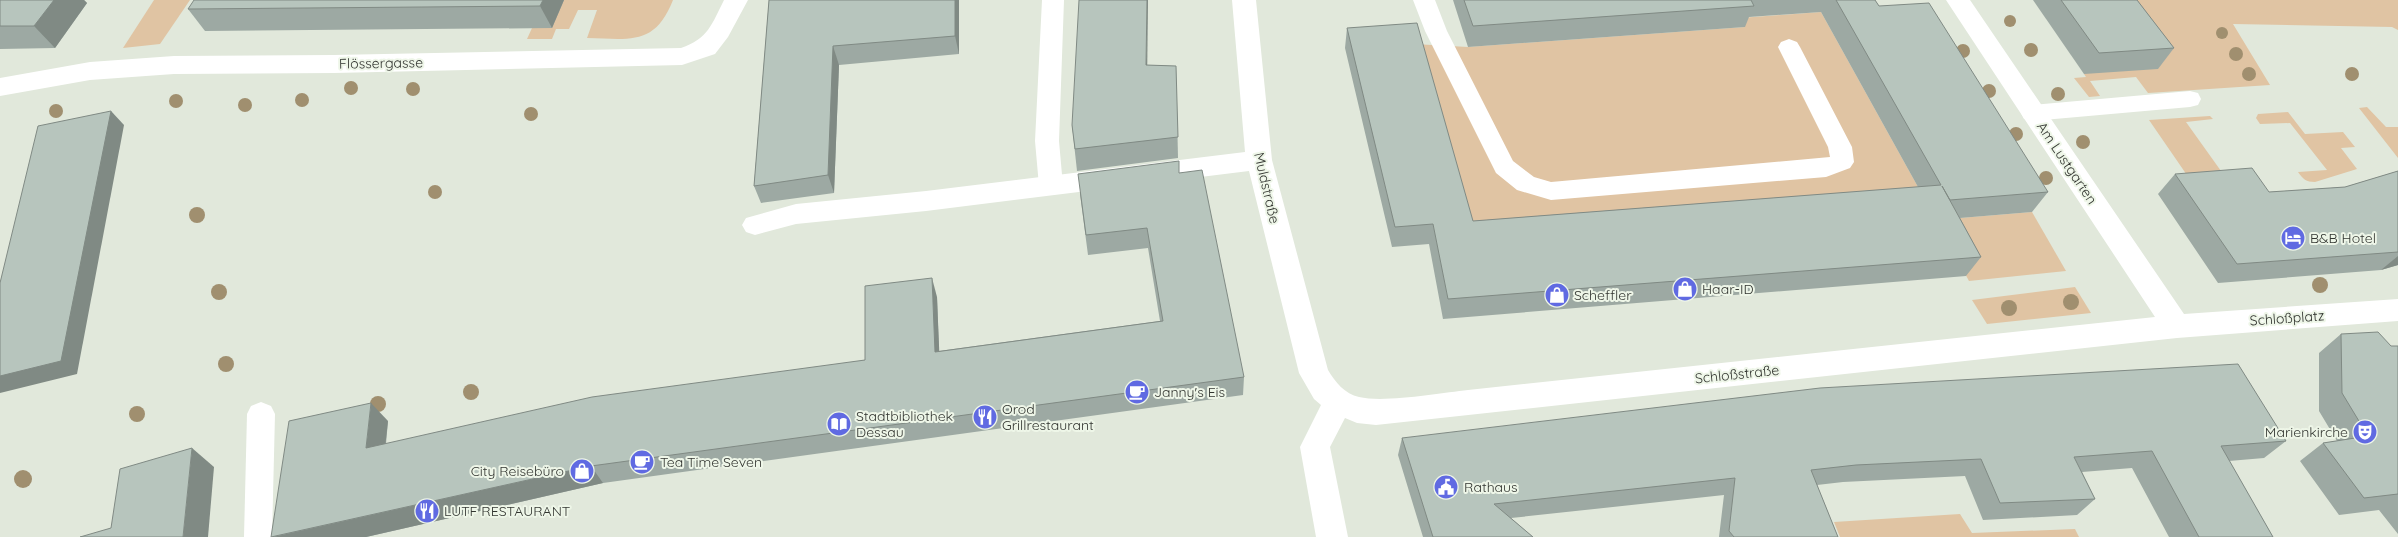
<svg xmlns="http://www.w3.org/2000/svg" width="2398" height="537" font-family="Quicksand,sans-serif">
<rect width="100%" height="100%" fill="#e1e8db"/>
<g fill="#e0c4a3">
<path d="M 154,0 L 190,0 L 160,44 L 123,48 Z"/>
<path d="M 564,0 L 673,0 C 655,46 630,39 587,38 L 597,10 L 578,10 L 569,29 L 556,29 L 552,39 L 527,39 L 532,28 Z"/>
<path d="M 2107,0 L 2398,0 L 2398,30 L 2392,27 L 2233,24 L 2270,85 L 2148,93 L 2136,77 L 2090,81 L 2100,96 L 2089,97 L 2074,78 L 2086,77 L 2084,74 Z"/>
<path d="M 1821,12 L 1928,205 L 1468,241 L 1414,44 L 1468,47 L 1745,27 L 1740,18 Z"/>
<path d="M 2367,107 L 2386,127 L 2398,127 L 2398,158 L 2359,108 Z"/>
<path d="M 2288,112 L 2305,134 L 2343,132 L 2355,147 L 2341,148 L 2357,169 L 2315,182 C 2306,182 2303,179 2298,172 L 2327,170 L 2290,123 L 2260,124 L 2256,118 L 2258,114 Z"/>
<path d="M 2210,116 L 2213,119 L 2186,122 L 2226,178 L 2191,181 L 2149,120 Z"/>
<path d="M 2032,212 L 2066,271 L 1969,281 L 1936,220 Z"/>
<path d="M 2075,287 L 2091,313 L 1987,324 L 1972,300 Z"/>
<path d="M 1960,514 L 1972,533 L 2075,529 L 2079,537 L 1840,537 L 1834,522 Z"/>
</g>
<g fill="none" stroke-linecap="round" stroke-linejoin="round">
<g fill="#fff" fill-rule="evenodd">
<path d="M 1042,0 L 1064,0 L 1059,141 L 1063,186 L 1059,192 L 1051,195 L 1043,192 L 1039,186 L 1035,141 Z"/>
<path d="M 1413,0 L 1435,0 L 1447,31 L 1513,161 L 1534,177 L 1551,182 L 1830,157 L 1828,147 L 1778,47 L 1781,42 L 1789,39 L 1797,42 L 1800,47 L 1852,147 L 1854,162 L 1850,168 L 1826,177 L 1551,200 L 1517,190 L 1496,173 L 1425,31 Z"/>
<path d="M 2190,91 L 2198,93 L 2201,99 L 2198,105 L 2190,107 L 2032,121 L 2024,119 L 2021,113 L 2024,107 L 2032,105 Z"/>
<path d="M 261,402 L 271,406 L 275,414 L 272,537 L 244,537 L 247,414 L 251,406 Z"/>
</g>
<g fill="#fff" fill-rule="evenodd">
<path d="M 724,0 L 748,0 L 728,37 L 715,54 L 682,65 L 334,73 L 174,74 L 90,80 L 0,96 L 0,78 L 90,62 L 174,56 L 334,55 L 681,48 C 708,39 712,24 724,0 Z"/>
<path d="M 1232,0 L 1256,0 L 1272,160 L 1328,370 C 1335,382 1345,394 1359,397 C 1384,403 1441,393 1468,390 L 2155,317 L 1946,0 L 1970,0 L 2184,314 L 2398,299 L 2398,321 L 2177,338 L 1376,425 L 1357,423 L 1345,418 L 1330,447 L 1348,537 L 1316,537 L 1300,447 L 1321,405 L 1314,399 L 1299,373 L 1249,171 L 926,211 L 796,224 L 755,235 L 746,232 L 742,225 L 746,218 L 796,204 L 926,191 L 1245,152 Z"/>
</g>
</g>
<g fill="#a08f6f">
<circle cx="2010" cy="21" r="6"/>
<circle cx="2222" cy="33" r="6"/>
<circle cx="2031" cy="50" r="7"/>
<circle cx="1963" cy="51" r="7"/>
<circle cx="2236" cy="54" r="7"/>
<circle cx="2249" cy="74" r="7"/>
<circle cx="2352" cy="74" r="7"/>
<circle cx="351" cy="88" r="7"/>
<circle cx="413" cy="89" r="7"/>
<circle cx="1989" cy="91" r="7"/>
<circle cx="2058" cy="94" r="7"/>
<circle cx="302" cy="100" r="7"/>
<circle cx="176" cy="101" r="7"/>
<circle cx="245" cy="105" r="7"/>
<circle cx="56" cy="111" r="7"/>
<circle cx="531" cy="114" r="7"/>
<circle cx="2016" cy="134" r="7"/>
<circle cx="2083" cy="142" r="7"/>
<circle cx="2046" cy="178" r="7"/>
<circle cx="435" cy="192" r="7"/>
<circle cx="197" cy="215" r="8"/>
<circle cx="2320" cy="285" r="8"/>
<circle cx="219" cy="292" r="8"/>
<circle cx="2071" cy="302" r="8"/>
<circle cx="2009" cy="308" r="8"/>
<circle cx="226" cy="364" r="8"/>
<circle cx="471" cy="392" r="8"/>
<circle cx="378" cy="404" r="8"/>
<circle cx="137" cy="414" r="8"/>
<circle cx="23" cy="479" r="9"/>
</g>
<g fill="#9da9a3">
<path d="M 0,0 L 84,0 L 87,3 L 55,48 L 0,49 Z"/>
<path d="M 564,0 L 552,28 L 205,31 L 188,9 Z"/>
<path d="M 769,0 L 959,0 L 959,54 L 839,65 L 834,193 L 761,203 L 754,186 Z"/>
<path d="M 1453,0 L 1875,0 L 1879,6 L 2048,192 L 2032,212 L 1960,218 L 1981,257 L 1966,276 L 1443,319 L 1429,244 L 1392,247 L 1345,48 L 1347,28 L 1473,221 L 1918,187 L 1821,12 L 1749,17 L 1745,27 L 1468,47 Z"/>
<path d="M 2033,0 L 2137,0 L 2174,48 L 2158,69 L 2084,74 Z"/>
<path d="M 1147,65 L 1176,66 L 1178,158 L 1077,171 L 1072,125 Z"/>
<path d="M 2398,171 L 2398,265 L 2381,270 L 2218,283 L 2158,194 L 2175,174 L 2269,192 L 2345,187 Z"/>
<path d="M 1179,173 L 1244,377 L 1243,395 L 603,483 L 366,537 L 271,537 L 388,421 L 386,444 L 865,360 L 937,297 L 939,351 L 1160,321 L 1148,248 L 1088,255 L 1080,194 Z"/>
<path d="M 2341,334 L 2391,346 L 2398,346 L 2398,534 L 2379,510 L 2339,515 L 2300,461 L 2323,443 L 2337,441 L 2319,411 L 2319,353 Z"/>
<path d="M 1402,438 L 2286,441 L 2264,458 L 2229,461 L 2273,537 L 2169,537 L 2132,468 L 2082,472 L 2095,499 L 2077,515 L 1983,520 L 1965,476 L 1843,482 L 1817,485 L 1838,537 L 1719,537 L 1724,495 L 1511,518 L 1533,537 L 1423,537 L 1398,455 Z"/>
</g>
<g fill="#808a84">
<path d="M 54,0 L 84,0 L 87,3 L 55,48 L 34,26 Z"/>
<path d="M 543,0 L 564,0 L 552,28 L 540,6 Z"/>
<path d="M 955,0 L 959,0 L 959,54 L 955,36 Z"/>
<path d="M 1147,0 L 1148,0 L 1147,87 L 1146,65 Z"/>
<path d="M 833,46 L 839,65 L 834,193 L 828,175 Z"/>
<path d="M 111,111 L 124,125 L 77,374 L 0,393 L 0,376 Z"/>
<path d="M 2398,256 L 2398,265 L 2381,270 Z"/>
<path d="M 932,278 L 937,297 L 940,370 L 935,352 Z"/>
<path d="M 371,403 L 388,421 L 383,466 L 366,448 Z"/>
<path d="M 192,448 L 214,467 L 208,537 L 183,537 Z"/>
<path d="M 591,466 L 603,483 L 366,537 L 273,537 Z"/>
</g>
<g fill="#b7c5bd" stroke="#808a84">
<path d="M 0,0 L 54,0 L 34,26 L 0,26 Z"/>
<path d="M 194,0 L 543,0 L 540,6 L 188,9 Z"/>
<path d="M 769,0 L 955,0 L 955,36 L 833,46 L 828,175 L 754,186 Z"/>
<path d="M 1079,0 L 1147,0 L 1146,65 L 1176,66 L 1178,137 L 1075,149 L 1072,125 Z"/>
<path d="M 1464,0 L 1751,0 L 1754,6 L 1473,26 Z"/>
<path d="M 1836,0 L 1875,0 L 1879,6 L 1929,3 L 2048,192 L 1950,200 L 1942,186 L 1981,257 L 1448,299 L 1433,224 L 1395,227 L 1347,28 L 1417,23 L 1473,221 L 1941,185 Z"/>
<path d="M 2061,0 L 2137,0 L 2174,48 L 2099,53 Z"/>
<path d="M 111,111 L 61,361 L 0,376 L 0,283 L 38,126 Z"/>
<path d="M 1179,161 L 1179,173 L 1202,170 L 1244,377 L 591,466 L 271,537 L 289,421 L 371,403 L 366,448 L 592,397 L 865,360 L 865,286 L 932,278 L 935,352 L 1163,321 L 1147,228 L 1086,235 L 1078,174 Z"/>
<path d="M 2252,168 L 2269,192 L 2345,187 L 2398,171 L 2398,252 L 2237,264 L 2175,174 Z"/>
<path d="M 2378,332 L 2391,346 L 2398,346 L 2398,494 L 2364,498 L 2323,443 L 2368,436 L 2342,393 L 2341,334 Z"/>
<path d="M 2238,364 L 2286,441 L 2221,446 L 2273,537 L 2199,537 L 2152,451 L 2074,457 L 2095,499 L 2000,503 L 1981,459 L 1856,465 L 1811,470 L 1838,537 L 1734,537 L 1729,531 L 1735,478 L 1494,504 L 1533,537 L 1433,537 L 1402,438 L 1820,388 Z"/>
<path d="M 192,448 L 183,537 L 80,537 L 111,528 L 120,469 Z"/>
</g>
<defs>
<symbol id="hotel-disc" viewBox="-11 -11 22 22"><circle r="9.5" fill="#606ae2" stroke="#eef6e8"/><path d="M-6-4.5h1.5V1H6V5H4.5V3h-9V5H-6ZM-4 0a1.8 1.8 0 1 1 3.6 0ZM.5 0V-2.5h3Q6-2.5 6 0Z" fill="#fff"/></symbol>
<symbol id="shop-disc" viewBox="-11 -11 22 22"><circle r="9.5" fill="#606ae2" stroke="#eef6e8"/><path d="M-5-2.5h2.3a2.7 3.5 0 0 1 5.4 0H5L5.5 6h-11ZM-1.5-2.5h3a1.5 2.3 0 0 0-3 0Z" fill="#fff"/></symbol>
<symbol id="cafe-disc" viewBox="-11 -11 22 22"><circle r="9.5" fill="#606ae2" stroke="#eef6e8"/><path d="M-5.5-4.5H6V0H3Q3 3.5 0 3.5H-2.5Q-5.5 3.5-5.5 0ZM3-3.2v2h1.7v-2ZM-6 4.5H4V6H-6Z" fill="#fff"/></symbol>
<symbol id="restaurant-disc" viewBox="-11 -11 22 22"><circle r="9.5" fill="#606ae2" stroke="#eef6e8"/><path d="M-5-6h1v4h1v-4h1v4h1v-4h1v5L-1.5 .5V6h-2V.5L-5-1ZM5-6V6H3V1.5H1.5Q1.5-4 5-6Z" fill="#fff"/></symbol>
<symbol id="library-disc" viewBox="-11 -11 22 22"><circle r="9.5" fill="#606ae2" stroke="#eef6e8"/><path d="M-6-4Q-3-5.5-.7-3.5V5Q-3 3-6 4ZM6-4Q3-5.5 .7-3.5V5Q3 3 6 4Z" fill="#fff"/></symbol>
<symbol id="theatre-disc" viewBox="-11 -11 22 22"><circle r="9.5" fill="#606ae2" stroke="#eef6e8"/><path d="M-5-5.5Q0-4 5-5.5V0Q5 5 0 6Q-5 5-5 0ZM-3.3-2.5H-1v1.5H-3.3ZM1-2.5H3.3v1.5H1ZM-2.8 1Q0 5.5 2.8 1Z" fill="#fff"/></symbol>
<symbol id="civic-disc" viewBox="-11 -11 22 22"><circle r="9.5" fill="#606ae2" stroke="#eef6e8"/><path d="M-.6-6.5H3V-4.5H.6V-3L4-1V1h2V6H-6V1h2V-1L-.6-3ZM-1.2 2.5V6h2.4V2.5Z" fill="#fff"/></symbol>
</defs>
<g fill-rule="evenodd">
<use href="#hotel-disc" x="2279" y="224" width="28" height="28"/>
<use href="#shop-disc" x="1671" y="275" width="28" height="28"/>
<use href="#shop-disc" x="1543" y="281" width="28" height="28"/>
<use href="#cafe-disc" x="1123" y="378" width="28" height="28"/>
<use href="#restaurant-disc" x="971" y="403" width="28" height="28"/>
<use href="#library-disc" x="825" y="410" width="28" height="28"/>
<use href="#theatre-disc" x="2351" y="418" width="28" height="28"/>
<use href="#cafe-disc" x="628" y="448" width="28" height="28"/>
<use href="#shop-disc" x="568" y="457" width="28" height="28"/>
<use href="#civic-disc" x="1432" y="473" width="28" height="28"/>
<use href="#restaurant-disc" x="413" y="497" width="28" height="28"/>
</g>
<g text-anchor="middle" stroke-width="4" stroke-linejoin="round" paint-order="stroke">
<g font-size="14" fill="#323530" stroke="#eef6e8">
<text transform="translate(381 63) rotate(-1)" y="5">Flössergasse</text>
<text transform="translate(2067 163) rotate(56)" y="5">Am Lustgarten</text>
<text transform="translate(1267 188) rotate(77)" y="5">Muldstraße</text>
<text transform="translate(2287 318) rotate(-4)" y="5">Schloßplatz</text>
<text transform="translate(1737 374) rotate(-6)" y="5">Schloßstraße</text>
</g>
<g font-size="14" fill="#323530" stroke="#eef6e8" text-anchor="start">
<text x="2310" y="243">B&amp;B Hotel</text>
<text x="1702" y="294">Haar-ID</text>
<text x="1574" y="300">Scheffler</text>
<text x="1154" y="397">Janny's Eis</text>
<text x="1002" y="414">Orod<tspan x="1002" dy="16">Grillrestaurant</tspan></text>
<text x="856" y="421">Stadtbibliothek<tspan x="856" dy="16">Dessau</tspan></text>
<text x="2348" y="437" text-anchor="end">Marienkirche</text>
<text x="660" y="467">Tea Time Seven</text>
<text x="564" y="476" text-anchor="end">City Reisebüro</text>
<text x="1464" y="492">Rathaus</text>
<text x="444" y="516">LUTF RESTAURANT</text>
</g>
</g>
</svg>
